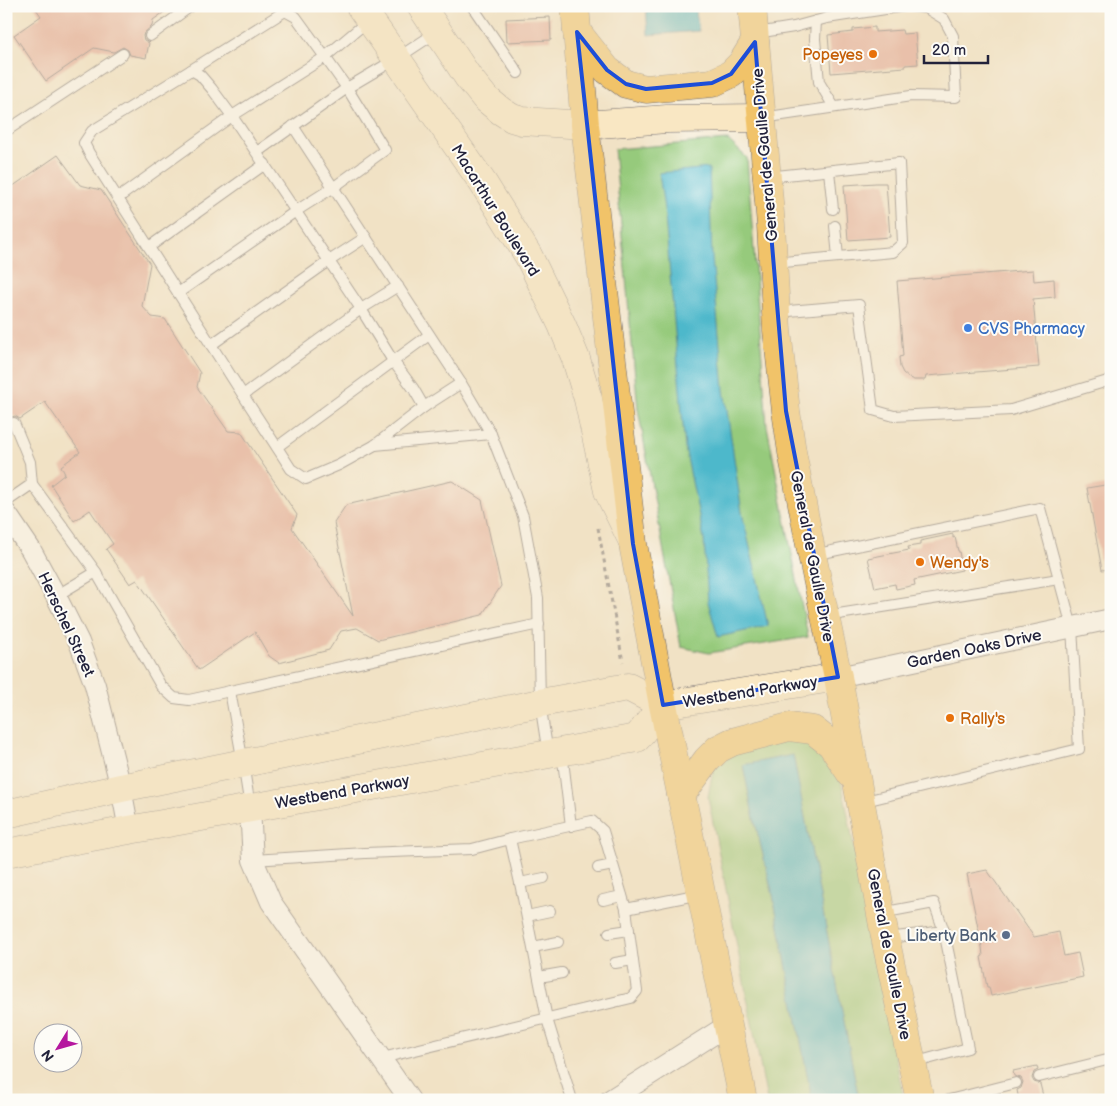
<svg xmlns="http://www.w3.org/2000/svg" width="1117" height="1106" font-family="'Balsamiq Sans',sans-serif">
<rect width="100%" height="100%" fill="#fdfcf7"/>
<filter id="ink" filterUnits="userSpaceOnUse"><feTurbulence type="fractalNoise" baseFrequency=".02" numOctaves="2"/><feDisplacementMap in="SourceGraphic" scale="10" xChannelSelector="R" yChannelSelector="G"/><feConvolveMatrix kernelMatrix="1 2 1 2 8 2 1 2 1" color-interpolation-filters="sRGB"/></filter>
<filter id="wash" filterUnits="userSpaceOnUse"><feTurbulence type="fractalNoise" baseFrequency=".0096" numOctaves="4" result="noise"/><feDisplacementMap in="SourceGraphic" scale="20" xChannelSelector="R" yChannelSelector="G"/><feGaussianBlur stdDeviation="1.12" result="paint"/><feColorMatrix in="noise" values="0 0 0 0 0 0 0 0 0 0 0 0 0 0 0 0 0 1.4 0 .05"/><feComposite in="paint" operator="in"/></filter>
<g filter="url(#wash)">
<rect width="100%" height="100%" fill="#f1e2c5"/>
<g fill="#96ca7b" stroke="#5c765b">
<path d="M 728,140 L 747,158 L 767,426 L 808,637 L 709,653 L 681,647 L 638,409 L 614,149 Z"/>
<path d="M 800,738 L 823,751 L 840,775 L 904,1100 L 859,1100 L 793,755 L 743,765 L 752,810 L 773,895 L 812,1100 L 767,1100 L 708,797 L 713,769 L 735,753 Z"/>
</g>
<g fill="#4eb8cb" stroke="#386d83">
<path d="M 646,6 L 695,6 L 699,31 L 648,35 Z"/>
<path d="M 709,168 L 712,258 L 724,390 L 742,513 L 768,626 L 718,637 L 708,602 L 704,539 L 685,448 L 665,216 L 659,173 Z"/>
<path d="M 793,755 L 859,1100 L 812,1100 L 773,895 L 752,810 L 743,765 Z"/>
</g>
<g id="blocks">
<g fill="#e09889">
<path d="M 34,6 L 146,6 L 167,10 L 153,20 L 152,26 L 144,33 L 143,36 L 144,40 L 149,43 L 146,58 L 130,55 L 128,50 L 123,47 L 114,52 L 94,48 L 46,81 L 14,35 L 41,16 Z"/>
<path d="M 550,17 L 551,40 L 507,42 L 506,19 Z"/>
<path d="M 875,27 L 875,32 L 902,30 L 903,34 L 915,33 L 918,64 L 905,65 L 905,67 L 831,73 L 828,35 L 853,32 L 853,29 Z"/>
<path d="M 58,155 L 80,185 L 101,190 L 150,264 L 142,306 L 152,317 L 165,319 L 200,373 L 197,387 L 228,431 L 241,432 L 297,515 L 292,528 L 353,616 L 334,523 L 346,505 L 452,481 L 482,500 L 501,586 L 482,615 L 378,640 L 357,628 L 341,631 L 329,650 L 279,663 L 269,656 L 255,632 L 199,670 L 137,580 L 130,584 L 106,549 L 113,544 L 90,510 L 74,521 L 51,485 L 65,474 L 61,466 L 80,452 L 45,402 L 20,419 L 15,416 L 11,417 L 7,422 L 8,427 L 6,428 L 6,191 Z"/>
<path d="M 876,183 L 886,183 L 890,237 L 848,240 L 844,185 Z"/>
<path d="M 1033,270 L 1034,281 L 1054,279 L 1055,297 L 1033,299 L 1039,367 L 926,376 L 925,380 L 914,380 L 909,378 L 903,373 L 900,367 L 899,357 L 903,356 L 897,281 Z"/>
<path d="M 1111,484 L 1111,569 L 1102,570 L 1087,488 Z"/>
<path d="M 953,534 L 953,538 L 955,537 L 958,551 L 959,551 L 962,570 L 914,580 L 915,585 L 896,589 L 895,584 L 875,588 L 868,558 L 909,550 L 908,547 L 920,545 L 920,541 Z"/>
<path d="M 987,870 L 1034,937 L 1059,932 L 1064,956 L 1078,953 L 1083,977 L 991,996 L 989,987 L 987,987 L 981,957 L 983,956 L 982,947 L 967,874 Z"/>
<path d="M 1037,1066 L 1038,1070 L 1034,1072 L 1032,1078 L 1034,1082 L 1040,1084 L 1044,1100 L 1019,1100 L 1017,1090 L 1021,1088 L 1023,1082 L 1021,1078 L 1014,1076 L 1013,1071 Z"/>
</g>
</g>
</g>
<g filter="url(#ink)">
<use href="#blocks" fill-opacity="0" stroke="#6a656b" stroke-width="1"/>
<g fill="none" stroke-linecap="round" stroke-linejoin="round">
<defs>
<g id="lane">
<path d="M 472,6 L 518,73"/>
<path d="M 816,21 L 815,39 L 819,82 L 834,107"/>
<path d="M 756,33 L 794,27 L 827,18 L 905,6"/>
<path d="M 150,36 L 191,6"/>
<path d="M 191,70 L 200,75 L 212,89 L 232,116 L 361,309 L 393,361 L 413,388 L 424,407 L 375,445 L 339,465 L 306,479 L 291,469 L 243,395 L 89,153 L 84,143 L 92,131 Z"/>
<path d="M 762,118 L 911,96 L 956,97 L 953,36 L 944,19 L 926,8 L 910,6"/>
<path d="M 293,126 L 461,383 L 487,427 L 491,434 L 523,516 L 538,598 L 540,703 L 548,754"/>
<path d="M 6,131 L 123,54"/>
<path d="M 257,152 L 347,88 L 396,59 L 437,32"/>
<path d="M 829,171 L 833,209"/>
<path d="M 767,177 L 899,163 L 903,243 L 893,252 L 773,263"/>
<path d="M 118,198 L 232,116 L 325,57 L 369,20"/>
<path d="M 835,226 L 838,257"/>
<path d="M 149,247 L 265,164"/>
<path d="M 178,293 L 296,211 L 334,187 L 385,150 L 347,88 L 325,57 L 296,17 L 285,11 L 191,70"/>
<path d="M 777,312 L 859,305 L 873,410 L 894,416 L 1011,410 L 1111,380"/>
<path d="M 211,345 L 329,261 L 366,237"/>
<path d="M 243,395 L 361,309 L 398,286"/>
<path d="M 424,407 L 461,383"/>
<path d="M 14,423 L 30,462 L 32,484"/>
<path d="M 375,445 L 491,434"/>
<path d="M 277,447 L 429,335"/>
<path d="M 6,502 L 32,484 L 96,572 L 161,686 L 174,698 L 189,700 L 230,691"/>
<path d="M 813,555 L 1040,508 L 1072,627 L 1079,749 L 861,802"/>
<path d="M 56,596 L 96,572"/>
<path d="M 826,616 L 1059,579"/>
<path d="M 562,752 L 571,826"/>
<path d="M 250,807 L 243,763 L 230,691 L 539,624"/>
<path d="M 510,839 L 592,821 L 603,831 L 626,909 L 700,894"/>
<path d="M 253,860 L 365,853 L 472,849 L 510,839 L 520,883 L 547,1019 L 572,1100"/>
<path d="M 598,868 L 613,865"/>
<path d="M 520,883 L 544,878"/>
<path d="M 603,900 L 622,896"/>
<path d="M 881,913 L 934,903 L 944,931"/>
<path d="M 527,916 L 550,911"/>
<path d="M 609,933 L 629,930"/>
<path d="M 888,938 L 944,931 L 968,1048 L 913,1063"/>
<path d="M 533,947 L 558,942"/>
<path d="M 615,963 L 633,960"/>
<path d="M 539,977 L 562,973"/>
<path d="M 382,1058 L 631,998 L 637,991 L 626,909"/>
<path d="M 1039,1077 L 1111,1059"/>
<path d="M 949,1100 L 1016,1083"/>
</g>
<g id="street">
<path d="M 6,513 L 31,550 L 59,602 L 79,642 L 95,685 L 121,788 L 129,830"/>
<path d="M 838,677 L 1111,619"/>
<path d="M 250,808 L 253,860 L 271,902 L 410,1100"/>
<path d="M 610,1100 L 728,1025"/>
</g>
<g id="secondary">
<path d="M 360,6 L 483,183 L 528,255 L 562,325 L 576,359 L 588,399 L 608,491 L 631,538"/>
<path d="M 421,6 L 468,77 L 485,98 L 501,111 L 512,118 L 522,121 L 585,125 L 667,119 L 761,118"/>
<path d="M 6,814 L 121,788 L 540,703 L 628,687 L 663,705 L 838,677"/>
<path d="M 6,853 L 129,830 L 637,738 L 663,705"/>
</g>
<g id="primary">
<path d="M 575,6 L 585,125 L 633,544 L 663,705 L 743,1100"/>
<path d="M 752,6 L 771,225 L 777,330 L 786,411 L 792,452 L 812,555 L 838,677 L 886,942 L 920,1100"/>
<path d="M 577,32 L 607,70 L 626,84 L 646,89 L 712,83 L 731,74 L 742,63 L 755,42"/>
<path d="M 681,795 L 707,760 L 718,749 L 732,742 L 789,727 L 813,730 L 831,744 L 851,774"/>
</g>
</defs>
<use href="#lane" stroke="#6a656b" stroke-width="12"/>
<use href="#street" stroke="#6a656b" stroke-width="22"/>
<use href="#secondary" stroke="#6a656b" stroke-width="29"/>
<use href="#primary" stroke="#6a656b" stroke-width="29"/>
<path stroke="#6a656b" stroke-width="3" stroke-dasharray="4 4" stroke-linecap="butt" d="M 598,528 L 623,662"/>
<use href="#lane" stroke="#fff" stroke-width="10"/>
<use href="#street" stroke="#fff" stroke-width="20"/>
<use href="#secondary" stroke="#f9e7c3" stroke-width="28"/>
<use href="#primary" stroke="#f1c369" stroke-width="28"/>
</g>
</g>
<path d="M0 0H1117V1106H0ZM 577,32 L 607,70 L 626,84 L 646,89 L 712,83 L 731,74 L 755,42 L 786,411 L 838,677 L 663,705 L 633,544 Z" fill="#f1e2c5" fill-opacity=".55" fill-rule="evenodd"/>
<path fill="none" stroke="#1d4ed8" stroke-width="4" stroke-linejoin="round" d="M 577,32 L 607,70 L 626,84 L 646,89 L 712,83 L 731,74 L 755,42 L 786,411 L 838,677 L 663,705 L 633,544 Z"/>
<g fill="#e8710a" stroke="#fdfcf7" stroke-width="2">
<circle cx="873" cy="54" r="5"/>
<circle cx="920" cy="562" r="5"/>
<circle cx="950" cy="718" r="5"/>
</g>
<circle fill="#3f7fe0" stroke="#fdfcf7" stroke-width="2" cx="968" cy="328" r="5"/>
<circle fill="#5c6f8a" stroke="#fdfcf7" stroke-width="2" cx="1006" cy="935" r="5"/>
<g text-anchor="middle" stroke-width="4" stroke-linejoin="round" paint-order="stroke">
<g font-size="16" fill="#c56008" stroke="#fdfcf7" text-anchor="start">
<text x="863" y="60" text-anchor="end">Popeyes</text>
<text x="930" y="568">Wendy's</text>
<text x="960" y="724">Rally's</text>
</g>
<g font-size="16" fill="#22223b" stroke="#fdfcf7">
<text transform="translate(764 155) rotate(-95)" y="6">General de Gaulle Drive</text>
<text transform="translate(496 210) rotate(58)" y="6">Macarthur Boulevard</text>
<text transform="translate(813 556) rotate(79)" y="6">General de Gaulle Drive</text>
<text transform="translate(67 624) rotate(65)" y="6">Herschel Street</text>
<text transform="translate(974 648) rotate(-12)" y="6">Garden Oaks Drive</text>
<text transform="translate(750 691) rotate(-9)" y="6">Westbend Parkway</text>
<text transform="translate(342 791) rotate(-10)" y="6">Westbend Parkway</text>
<text transform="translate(890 954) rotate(79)" y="6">General de Gaulle Drive</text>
</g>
<g font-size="16" fill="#366cbe" stroke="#fdfcf7" text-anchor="start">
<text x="978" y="334">CVS Pharmacy</text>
</g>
<g font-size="16" fill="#4e5e75" stroke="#fdfcf7" text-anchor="end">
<text x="996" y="941">Liberty Bank</text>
</g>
</g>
<rect width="1117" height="1106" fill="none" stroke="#fdfcf7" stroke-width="25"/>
<g transform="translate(58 1048) rotate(233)"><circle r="24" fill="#fdfcf7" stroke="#a5a5ac"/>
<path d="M0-4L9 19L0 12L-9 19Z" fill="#b5179e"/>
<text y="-8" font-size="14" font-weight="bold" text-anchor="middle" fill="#22223b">N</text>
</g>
<path d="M924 55v8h64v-8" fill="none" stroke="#22223b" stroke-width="2.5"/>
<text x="932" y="55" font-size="15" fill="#22223b" stroke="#fdfcf7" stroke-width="4" paint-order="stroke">20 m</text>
</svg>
